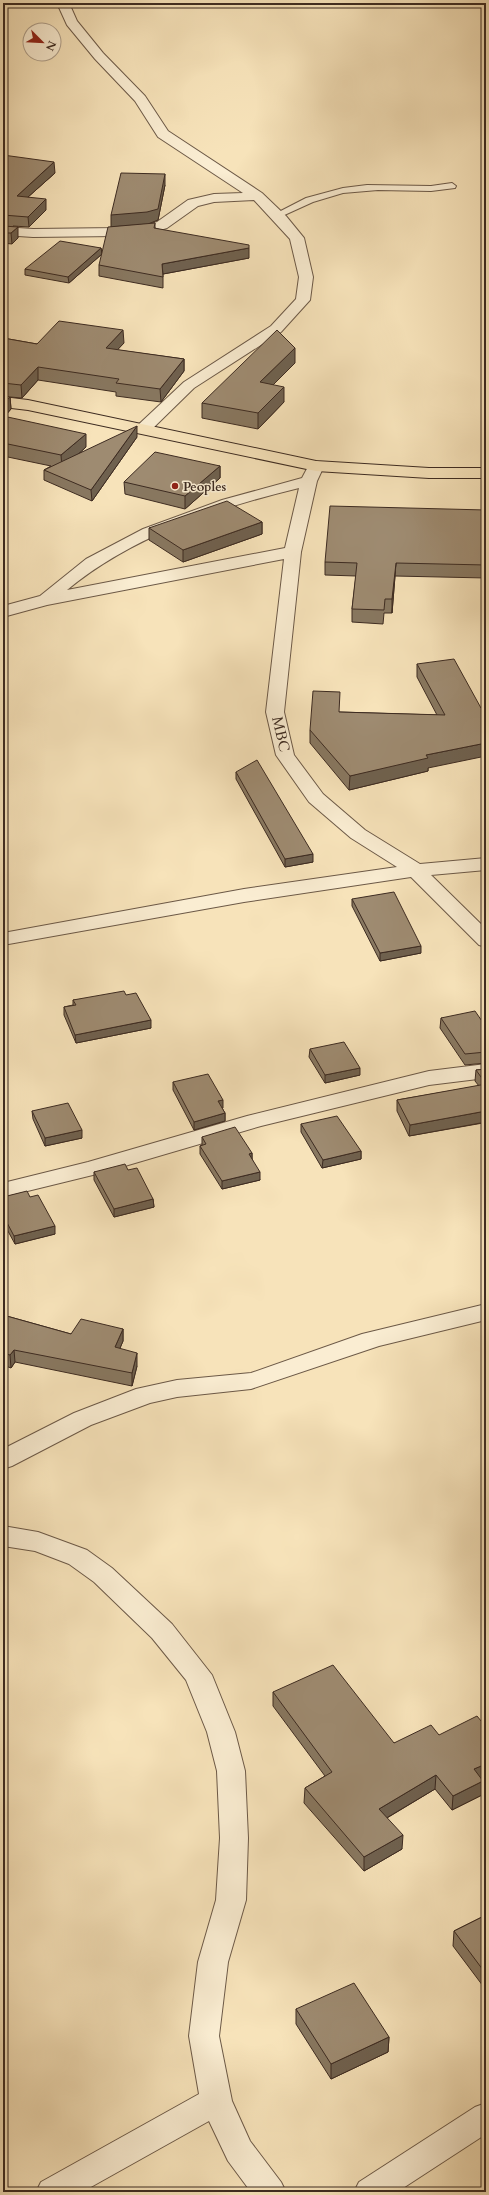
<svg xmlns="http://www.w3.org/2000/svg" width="489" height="2195" font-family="Cardo,serif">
<rect width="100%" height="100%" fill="#f7e3ba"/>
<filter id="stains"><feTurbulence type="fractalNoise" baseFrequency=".005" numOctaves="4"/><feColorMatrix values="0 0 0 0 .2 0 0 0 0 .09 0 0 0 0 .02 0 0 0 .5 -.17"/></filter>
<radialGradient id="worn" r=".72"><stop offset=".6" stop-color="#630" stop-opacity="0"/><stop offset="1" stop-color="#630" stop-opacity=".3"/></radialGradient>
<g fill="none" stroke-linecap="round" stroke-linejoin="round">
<defs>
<path id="lane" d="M 452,183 L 456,186 L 455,188 L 431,191 L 378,190 L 343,193 L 313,202 L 280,217 L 273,215 L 306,198 L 343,188 L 367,185 L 431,186 Z"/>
<g id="street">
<path d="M 57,3 L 69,3 L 77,21 L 103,53 L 145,96 L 168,131 L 262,193 L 286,216 L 304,238 L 313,277 L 310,300 L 281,332 L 194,388 L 149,432 L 137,432 L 135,429 L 137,426 L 184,382 L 271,326 L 296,299 L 299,277 L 290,239 L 254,200 L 214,202 L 198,206 L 167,228 L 150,233 L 117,236 L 33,237 L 3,235 L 3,227 L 33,229 L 117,228 L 148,225 L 157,222 L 188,200 L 214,194 L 243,193 L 158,137 L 135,101 L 95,59 L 67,25 Z"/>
<path d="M 316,461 L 322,463 L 324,466 L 317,481 L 301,552 L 284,712 L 294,755 L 323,794 L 365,830 L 420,864 L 486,858 L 486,870 L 431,875 L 486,929 L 486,947 L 479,945 L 411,877 L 244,902 L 3,945 L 3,933 L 244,889 L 397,867 L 351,838 L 309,802 L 276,755 L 266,712 L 284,559 L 47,605 L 3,617 L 3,606 L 40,596 L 86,559 L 143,529 L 222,500 L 302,478 L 310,463 ZM 299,488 L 285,548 L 67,590 C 132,536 217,508 299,488 Z"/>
<path d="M 486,1064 L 486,1078 L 429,1085 L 261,1126 L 101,1173 L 3,1197 L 3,1183 L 88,1162 L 247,1116 L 429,1071 Z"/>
<path d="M 486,1304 L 486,1320 L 379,1346 L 251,1389 L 177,1397 L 150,1403 L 91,1425 L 12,1466 L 3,1469 L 3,1449 L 74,1413 L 136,1389 L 177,1380 L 251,1373 L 362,1334 Z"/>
<path d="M 3,1526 L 38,1532 L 87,1550 L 112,1568 L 172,1624 L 212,1675 L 235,1732 L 245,1771 L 248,1838 L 246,1900 L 228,1962 L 219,2036 L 232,2101 L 250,2141 L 281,2182 L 286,2192 L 251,2192 L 228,2161 L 209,2121 L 82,2192 L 36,2192 L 41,2182 L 199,2094 L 189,2036 L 198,1962 L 216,1900 L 220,1838 L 217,1771 L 207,1732 L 186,1680 L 152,1638 L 94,1582 L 69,1564 L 35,1551 L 3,1546 Z"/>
<path d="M 486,2103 L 486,2134 L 397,2192 L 354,2192 L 359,2182 L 475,2107 Z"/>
</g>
<path id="primary" d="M 3,397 L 28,400 L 316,461 L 429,468 L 486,468 L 486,478 L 429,478 L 316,471 L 28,410 L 3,407 Z"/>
</defs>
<use href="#lane" stroke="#6c5947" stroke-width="2"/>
<use href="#street" stroke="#6c5947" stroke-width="2"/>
<use href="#primary" stroke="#3d2b21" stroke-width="2"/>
<use href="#lane" fill="#faedd2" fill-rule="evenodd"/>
<use href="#street" fill="#faedd2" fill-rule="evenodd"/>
<use href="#primary" fill="#f7e3ba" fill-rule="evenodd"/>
</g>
<g fill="#887861" stroke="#3d2b21">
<path d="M 3,155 L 55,173 L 28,197 L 46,210 L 29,227 L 13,226 L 18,238 L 12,244 L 3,243 Z"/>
<path d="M 165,185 L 158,220 L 148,223 L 155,223 L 155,228 L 249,258 L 163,274 L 163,288 L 99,276 L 99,265 L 134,225 Z"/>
<path d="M 101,248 L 102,254 L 69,283 L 25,275 L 25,269 Z"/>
<path d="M 3,338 L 37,344 L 124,343 L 117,350 L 184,359 L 184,371 L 161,402 L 116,396 L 116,392 L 38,380 L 22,398 L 10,397 L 11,409 L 4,417 L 86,447 L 79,453 L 137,437 L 92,501 L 44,480 L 44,470 L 51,466 L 3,456 Z"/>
<path d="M 295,363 L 273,385 L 284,402 L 258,429 L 202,418 L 202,403 Z"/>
<path d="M 220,466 L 220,478 L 185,509 L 125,494 L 124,482 Z"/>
<path d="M 486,510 L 486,578 L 395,576 L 392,613 L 384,613 L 383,624 L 352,622 L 352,609 L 356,576 L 325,575 L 325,562 Z"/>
<path d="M 262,522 L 262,534 L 183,562 L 149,540 L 149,528 Z"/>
<path d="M 417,664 L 481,708 L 428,768 L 428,771 L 349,790 L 310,743 L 310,730 L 339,712 L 437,715 L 417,677 Z"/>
<path d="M 236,772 L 313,862 L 285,867 L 236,779 Z"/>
<path d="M 352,899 L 421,953 L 380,961 L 352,906 Z"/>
<path d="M 126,995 L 151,1028 L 76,1043 L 64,1015 L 64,1007 L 73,1005 L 73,1000 Z"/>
<path d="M 441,1018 L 484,1024 L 486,1024 L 486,1063 L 465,1065 L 440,1028 Z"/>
<path d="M 310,1049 L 360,1075 L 325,1083 L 309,1057 Z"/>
<path d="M 486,1069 L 483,1123 L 409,1136 L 397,1111 L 397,1100 L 479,1086 L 475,1081 L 476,1070 Z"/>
<path d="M 173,1082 L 223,1108 L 222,1108 L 225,1113 L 225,1121 L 194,1130 L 173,1090 Z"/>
<path d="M 32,1111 L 82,1138 L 45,1146 L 33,1119 Z"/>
<path d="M 301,1124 L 361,1151 L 361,1159 L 322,1168 L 301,1132 Z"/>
<path d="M 202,1137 L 252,1153 L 252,1159 L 260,1180 L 222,1189 L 200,1154 L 200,1146 L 202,1145 Z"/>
<path d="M 128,1170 L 153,1199 L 154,1207 L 114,1217 L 94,1180 L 94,1172 Z"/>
<path d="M 3,1197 L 30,1197 L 55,1234 L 15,1244 L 3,1222 Z"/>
<path d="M 3,1315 L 71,1334 L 123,1329 L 123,1341 L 120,1348 L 137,1366 L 132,1386 L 15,1362 L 11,1368 L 3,1365 Z"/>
<path d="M 273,1692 L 394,1743 L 439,1735 L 482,1779 L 482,1795 L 452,1810 L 435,1789 L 387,1818 L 402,1849 L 364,1871 L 304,1803 L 305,1788 L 325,1776 L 273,1706 Z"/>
<path d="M 486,1915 L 486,1990 L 453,1946 L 454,1931 Z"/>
<path d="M 296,2009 L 389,2037 L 388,2052 L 331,2079 L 296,2024 Z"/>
</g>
<g fill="#6f614f" stroke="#3d2b21">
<path d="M 54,162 L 55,173 L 18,206 L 17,196 Z"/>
<path d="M 165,174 L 165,185 L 158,220 L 148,224 L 111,227 L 111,215 Z"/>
<path d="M 46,199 L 46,210 L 29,227 L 28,217 Z"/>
<path d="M 18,227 L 18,238 L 12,244 L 11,233 Z"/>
<path d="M 101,248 L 102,254 L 69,283 L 68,277 Z"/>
<path d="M 249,248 L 249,258 L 163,274 L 162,264 Z"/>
<path d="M 123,330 L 124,343 L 107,361 L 106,348 Z"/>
<path d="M 295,348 L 295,363 L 260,398 L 260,382 Z"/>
<path d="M 184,359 L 184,371 L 161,402 L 160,389 Z"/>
<path d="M 38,367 L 38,380 L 22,398 L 21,385 Z"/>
<path d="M 284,387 L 284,402 L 258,429 L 258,413 Z"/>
<path d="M 10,397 L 11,409 L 3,418 L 3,404 Z"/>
<path d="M 137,426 L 137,437 L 92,501 L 91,490 Z"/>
<path d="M 86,434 L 86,447 L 62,469 L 61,455 Z"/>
<path d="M 220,466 L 220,478 L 185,509 L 185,496 Z"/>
<path d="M 262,522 L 262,534 L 183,562 L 183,550 Z"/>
<path d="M 396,563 L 395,576 L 392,613 L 392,599 Z"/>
<path d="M 486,743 L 486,756 L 428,768 L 428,771 L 349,790 L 350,776 L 426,755 Z"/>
<path d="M 313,854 L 313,862 L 285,867 L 285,859 Z"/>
<path d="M 421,946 L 421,953 L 380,961 L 380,953 Z"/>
<path d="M 151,1020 L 151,1028 L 76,1043 L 75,1035 Z"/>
<path d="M 360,1068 L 360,1075 L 325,1083 L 325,1075 Z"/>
<path d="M 223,1100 L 223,1108 L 218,1109 L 218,1101 Z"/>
<path d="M 486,1111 L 486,1122 L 409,1136 L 410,1125 Z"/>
<path d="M 225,1113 L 225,1121 L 194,1130 L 194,1122 Z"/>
<path d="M 82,1130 L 82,1138 L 45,1146 L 45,1138 Z"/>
<path d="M 361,1151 L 361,1159 L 322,1168 L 323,1160 Z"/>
<path d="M 252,1153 L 252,1161 L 249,1154 Z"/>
<path d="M 260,1172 L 260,1180 L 222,1189 L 222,1181 Z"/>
<path d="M 153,1199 L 154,1207 L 114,1217 L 114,1209 Z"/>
<path d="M 55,1226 L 55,1234 L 15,1244 L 14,1236 Z"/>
<path d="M 123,1329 L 123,1341 L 115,1360 L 115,1347 Z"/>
<path d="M 14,1350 L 15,1362 L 11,1368 L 10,1355 Z"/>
<path d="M 137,1353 L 137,1366 L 132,1386 L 132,1373 Z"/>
<path d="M 486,1764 L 486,1777 L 473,1783 L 474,1769 Z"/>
<path d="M 436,1775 L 435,1789 L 378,1823 L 379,1809 Z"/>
<path d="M 483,1781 L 482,1795 L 452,1810 L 453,1796 Z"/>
<path d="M 403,1835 L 402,1849 L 364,1871 L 364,1857 Z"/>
<path d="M 389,2037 L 388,2052 L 331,2079 L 331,2064 Z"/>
</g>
<g fill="#9e8b71" stroke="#3d2b21">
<path d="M 3,155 L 54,162 L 17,196 L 46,199 L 28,217 L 3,215 Z"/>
<path d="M 121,173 L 165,174 L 158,209 L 147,212 L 111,215 Z"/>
<path d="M 155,223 L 154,228 L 249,245 L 249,248 L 162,264 L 163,277 L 99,265 L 108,227 Z"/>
<path d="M 3,226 L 18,227 L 11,233 L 3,233 Z"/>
<path d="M 60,241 L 101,248 L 68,277 L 25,269 Z"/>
<path d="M 59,321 L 123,330 L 106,348 L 184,359 L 160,389 L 116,383 L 119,379 L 38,367 L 21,385 L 3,383 L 3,338 L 37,344 Z"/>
<path d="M 277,330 L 295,348 L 260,382 L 284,387 L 258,413 L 202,403 Z"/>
<path d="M 3,395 L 10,397 L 3,404 Z"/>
<path d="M 3,416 L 86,434 L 61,455 L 3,443 Z"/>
<path d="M 137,426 L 91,490 L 44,470 Z"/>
<path d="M 155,452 L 220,466 L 185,496 L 124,482 Z"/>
<path d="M 227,501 L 262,522 L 183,550 L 149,528 Z"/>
<path d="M 330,506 L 486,510 L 486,565 L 396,563 L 392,599 L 385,599 L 384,610 L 352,609 L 357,563 L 325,562 Z"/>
<path d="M 454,659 L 481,708 L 486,707 L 486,743 L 426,755 L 428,758 L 350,776 L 310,730 L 313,691 L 340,692 L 339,712 L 445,715 L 417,664 Z"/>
<path d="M 257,760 L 313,854 L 285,859 L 236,772 Z"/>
<path d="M 394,892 L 421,946 L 380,953 L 352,899 Z"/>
<path d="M 124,991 L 126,995 L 136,993 L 151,1020 L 75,1035 L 64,1007 L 76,1005 L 73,1000 Z"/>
<path d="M 475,1011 L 484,1024 L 486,1024 L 486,1052 L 465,1054 L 441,1018 Z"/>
<path d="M 344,1042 L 360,1068 L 325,1075 L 310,1049 Z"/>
<path d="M 486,1069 L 486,1111 L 410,1125 L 397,1100 L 486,1084 L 476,1070 Z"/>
<path d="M 208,1074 L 223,1100 L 218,1101 L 225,1113 L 194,1122 L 173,1082 Z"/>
<path d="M 68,1103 L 82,1130 L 45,1138 L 32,1111 Z"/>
<path d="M 337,1116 L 361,1151 L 323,1160 L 301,1124 Z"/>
<path d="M 235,1127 L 252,1153 L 249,1154 L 260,1172 L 222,1181 L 200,1146 L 206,1144 L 202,1137 Z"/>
<path d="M 125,1164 L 128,1170 L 137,1168 L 153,1199 L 114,1209 L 94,1172 Z"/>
<path d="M 27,1191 L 30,1197 L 38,1195 L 55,1226 L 14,1236 L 3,1215 L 3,1197 Z"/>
<path d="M 3,1315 L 71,1334 L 81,1319 L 123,1329 L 115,1347 L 137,1353 L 132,1373 L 14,1350 L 10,1355 L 3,1353 Z"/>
<path d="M 333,1665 L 394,1743 L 431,1725 L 439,1735 L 477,1716 L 486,1727 L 486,1764 L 474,1769 L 483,1781 L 453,1796 L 436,1775 L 379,1809 L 403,1835 L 364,1857 L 305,1788 L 332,1772 L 273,1692 Z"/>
<path d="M 486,1915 L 486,1974 L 454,1931 Z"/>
<path d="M 354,1983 L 389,2037 L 331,2064 L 296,2009 Z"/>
</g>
<circle fill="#8f2418" stroke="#faedd2" stroke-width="1.5" cx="175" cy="486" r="4"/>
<g text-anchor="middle" stroke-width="3" stroke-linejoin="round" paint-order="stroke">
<g font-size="13" font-weight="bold" fill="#3d2b21" stroke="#faedd2" text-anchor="start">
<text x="183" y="491">Peoples</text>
</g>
<g font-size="15" fill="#3d2b21" stroke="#faedd2">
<text transform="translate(281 734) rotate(77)" y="5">MBC</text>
</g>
</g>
<rect width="489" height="2195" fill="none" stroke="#f7e3ba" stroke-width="16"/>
<rect x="4" y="4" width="481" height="2187" fill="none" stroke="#3d2b21" stroke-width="2"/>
<rect x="8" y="8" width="473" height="2179" fill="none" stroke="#3d2b21"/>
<g transform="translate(42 42) rotate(114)"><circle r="19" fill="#faedd2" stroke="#ae9f8b"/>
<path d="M0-3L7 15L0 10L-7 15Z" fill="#8f2418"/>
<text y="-6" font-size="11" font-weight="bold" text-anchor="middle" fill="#3d2b21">N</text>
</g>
<rect width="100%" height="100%" filter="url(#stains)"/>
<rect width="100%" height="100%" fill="url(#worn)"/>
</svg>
